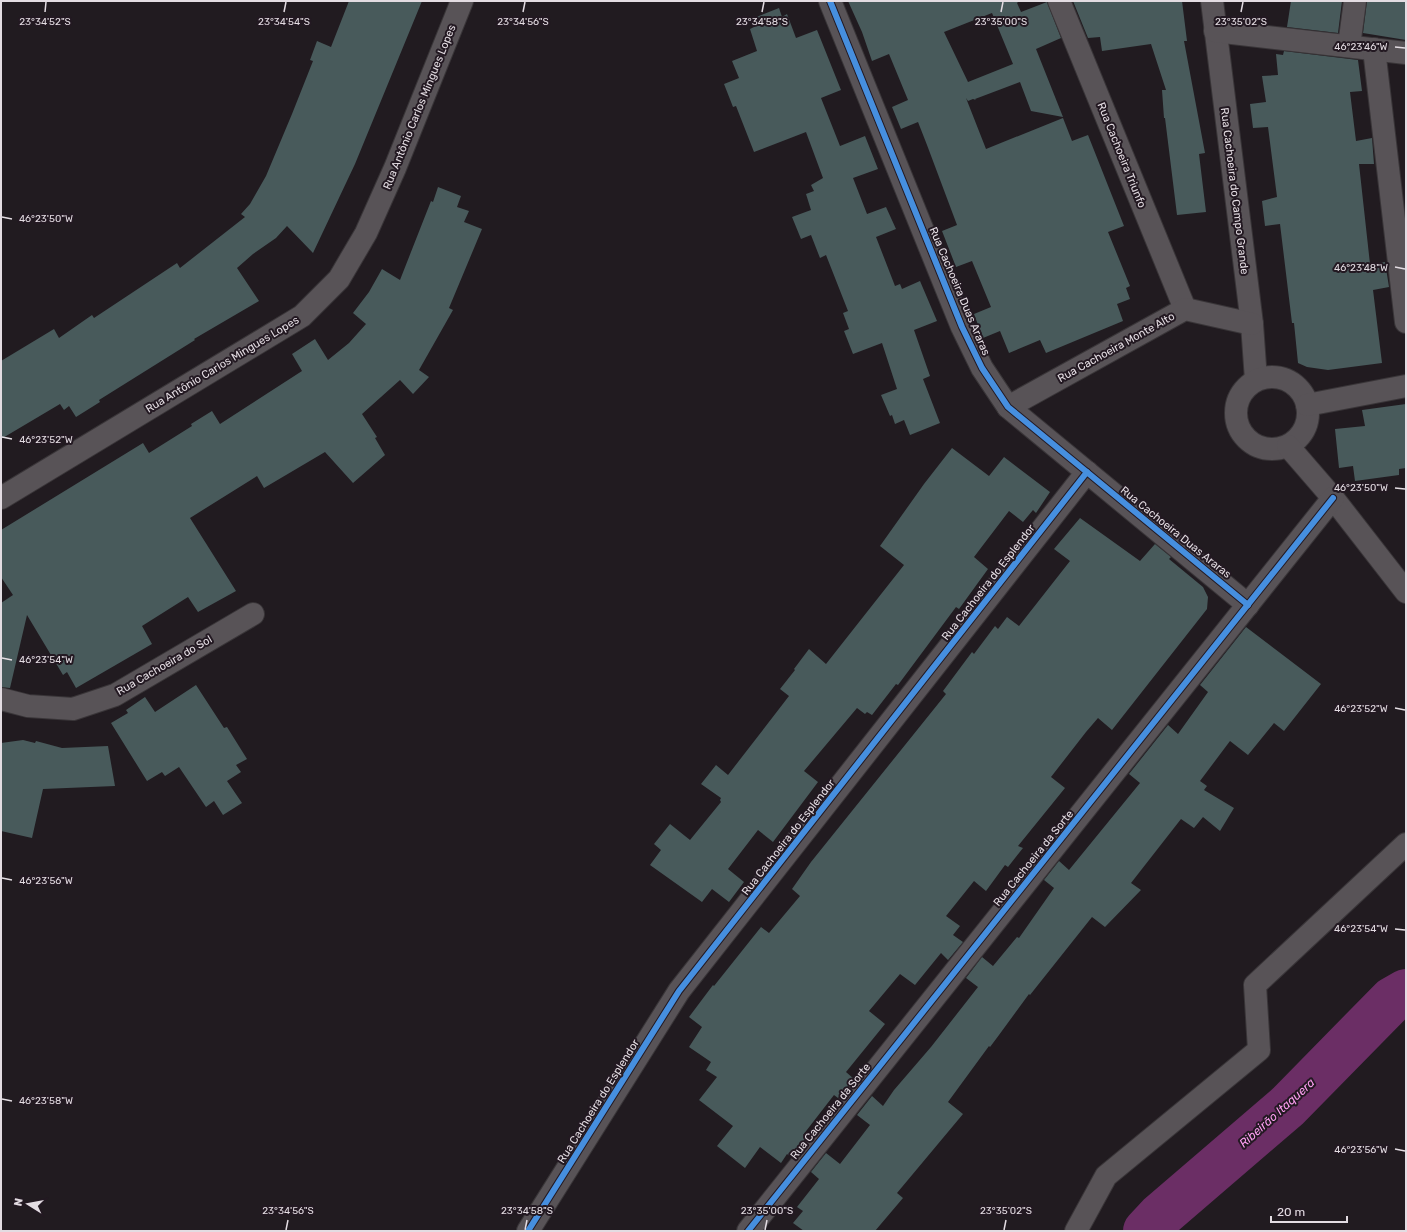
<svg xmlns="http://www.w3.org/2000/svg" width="1407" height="1232" font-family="Rubik,sans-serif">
<rect width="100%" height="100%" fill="#211b20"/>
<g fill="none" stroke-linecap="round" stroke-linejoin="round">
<path stroke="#6b2e65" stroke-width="46" d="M 1146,1231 L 1160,1216 L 1288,1106 L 1392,1000 L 1406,992"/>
</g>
<g fill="#485a5b" fill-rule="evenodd">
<path d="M 349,1 L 422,1 L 355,164 L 313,253 L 287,226 L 276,238 L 253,254 L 237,268 L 259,301 L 194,339 L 195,340 L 99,400 L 100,402 L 76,417 L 69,406 L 64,410 L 60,404 L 1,439 L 1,361 L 54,329 L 59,338 L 92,315 L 94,318 L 177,263 L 180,268 L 245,217 L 241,214 L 250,204 L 266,176 L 292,114 L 313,61 L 310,60 L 317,41 L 331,47 Z"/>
<path d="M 848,1 L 1019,1 L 1017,3 L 1021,12 L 1047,2 L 1061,38 L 1036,49 L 1063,117 L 1031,111 L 1020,82 L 975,99 L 976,100 L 973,99 L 968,101 L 966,98 L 986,149 L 1063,118 L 1072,141 L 1088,135 L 1124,226 L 1108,232 L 1130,286 L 1126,288 L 1130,299 L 1117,304 L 1123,321 L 1046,353 L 1040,340 L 1009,353 L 1000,331 L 983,338 L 974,314 L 991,307 L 972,261 L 956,267 L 942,231 L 957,225 L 927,145 L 918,122 L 901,129 L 892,107 L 908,100 L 889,54 L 872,61 L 862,32 ZM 992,13 L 1013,64 L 968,82 L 944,32 Z"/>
<path d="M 1073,1 L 1182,1 L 1187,41 L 1184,41 L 1205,153 L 1199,154 L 1206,212 L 1177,215 L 1165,118 L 1164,118 L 1162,90 L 1166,90 L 1151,44 L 1102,51 L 1100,37 L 1088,38 Z"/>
<path d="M 1291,1 L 1342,1 L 1338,33 L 1287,27 Z"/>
<path d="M 1367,1 L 1406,1 L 1406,40 L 1363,33 Z"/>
<path d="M 779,8 L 782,17 L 787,14 L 796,38 L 817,30 L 841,90 L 821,98 L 840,146 L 865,136 L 878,169 L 853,178 L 867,214 L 886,207 L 896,229 L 876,237 L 895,286 L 900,284 L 902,289 L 920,281 L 937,321 L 914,330 L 930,376 L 923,379 L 940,423 L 910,435 L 904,420 L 895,424 L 892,415 L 890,416 L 881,395 L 897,389 L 882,343 L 853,354 L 844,331 L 849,329 L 843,313 L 848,311 L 826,255 L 820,258 L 811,235 L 801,239 L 792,217 L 811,210 L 806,194 L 814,191 L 811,185 L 823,178 L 806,132 L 754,152 L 736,106 L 733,107 L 724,84 L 739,78 L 732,61 L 757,51 L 750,29 L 754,27 L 751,19 Z"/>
<path d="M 1284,51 L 1358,60 L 1362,91 L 1350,92 L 1356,141 L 1372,138 L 1374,164 L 1359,164 L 1370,264 L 1385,262 L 1389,287 L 1373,290 L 1382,363 L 1328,370 L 1307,367 L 1298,363 L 1294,323 L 1292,323 L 1280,224 L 1265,226 L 1262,201 L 1277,197 L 1268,127 L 1253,128 L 1250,104 L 1266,102 L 1262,76 L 1278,75 L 1276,54 L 1283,55 Z"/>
<path d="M 438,187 L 461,196 L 457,207 L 469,211 L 464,222 L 482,229 L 449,308 L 453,310 L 419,370 L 429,377 L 413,394 L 400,380 L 362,414 L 377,437 L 375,438 L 385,455 L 353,483 L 325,452 L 264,488 L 257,476 L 190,518 L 236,591 L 198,612 L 188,597 L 142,626 L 152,644 L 76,688 L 67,672 L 63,675 L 27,615 L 10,688 L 1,687 L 1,603 L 13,595 L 1,577 L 1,530 L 143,443 L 149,453 L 192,426 L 191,424 L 212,411 L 220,424 L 302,371 L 292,354 L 315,339 L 328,360 L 349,343 L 366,324 L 353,313 L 369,292 L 382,269 L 400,280 L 431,201 L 433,202 Z"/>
<path d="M 1406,404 L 1406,468 L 1399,469 L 1399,475 L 1355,481 L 1353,466 L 1339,468 L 1335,429 L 1365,426 L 1362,410 Z"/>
<path d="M 952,448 L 989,476 L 1004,457 L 1050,492 L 1036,513 L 1033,510 L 1023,522 L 1009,511 L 974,557 L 988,569 L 959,609 L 956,607 L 898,685 L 896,684 L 872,715 L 867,712 L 865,714 L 857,708 L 804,771 L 818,782 L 773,842 L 758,830 L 728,869 L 744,882 L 729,902 L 712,889 L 702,902 L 650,865 L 661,850 L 654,844 L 670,824 L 690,840 L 721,802 L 720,800 L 721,798 L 701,784 L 716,765 L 728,775 L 789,696 L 780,689 L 795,670 L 794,669 L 809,649 L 826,664 L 904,565 L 880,546 L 924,484 Z"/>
<path d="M 1080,518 L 1140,561 L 1155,544 L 1171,557 L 1169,559 L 1203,587 L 1208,597 L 1207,609 L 1112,730 L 1098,718 L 1086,732 L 1051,777 L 1065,788 L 1018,846 L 1023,848 L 1008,867 L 1005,865 L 986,891 L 974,881 L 946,916 L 960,926 L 953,935 L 963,942 L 948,960 L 941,953 L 915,985 L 900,974 L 869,1011 L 885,1024 L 846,1072 L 854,1079 L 838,1098 L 834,1095 L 803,1135 L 806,1138 L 791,1157 L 787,1154 L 781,1163 L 760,1147 L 745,1168 L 717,1146 L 733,1126 L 699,1100 L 717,1077 L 706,1070 L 711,1062 L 689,1047 L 702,1027 L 689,1017 L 713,985 L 714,986 L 761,927 L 769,933 L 800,896 L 792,889 L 811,862 L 946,694 L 943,691 L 972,652 L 974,654 L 995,626 L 998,629 L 1007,617 L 1019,626 L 1070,561 L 1054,549 Z"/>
<path d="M 1246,627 L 1321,684 L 1284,731 L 1274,723 L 1248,755 L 1230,741 L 1200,781 L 1207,786 L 1204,790 L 1234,808 L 1220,831 L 1203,817 L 1194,828 L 1181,819 L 1131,883 L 1141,890 L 1105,927 L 1092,917 L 1030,995 L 1029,994 L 999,1035 L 990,1047 L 989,1046 L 948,1102 L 963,1114 L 897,1193 L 903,1198 L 875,1231 L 804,1231 L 793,1223 L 803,1211 L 797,1207 L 819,1179 L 811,1172 L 826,1153 L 840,1164 L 870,1125 L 857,1115 L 872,1096 L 883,1106 L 894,1090 L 931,1047 L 978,987 L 966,978 L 982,957 L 993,966 L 1017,937 L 1019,938 L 1054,888 L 1044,880 L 1059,861 L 1069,870 L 1140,783 L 1129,774 L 1168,725 L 1178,734 L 1208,692 L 1200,685 Z"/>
<path d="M 196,685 L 224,728 L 227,727 L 247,759 L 236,765 L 241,772 L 227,781 L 242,803 L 223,815 L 214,801 L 206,807 L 179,767 L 165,776 L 162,772 L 147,781 L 111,723 L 128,713 L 126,710 L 145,697 L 155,712 Z"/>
<path d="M 23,740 L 35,743 L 36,741 L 62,748 L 108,746 L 115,786 L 43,789 L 32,838 L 1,831 L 1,743 Z"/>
</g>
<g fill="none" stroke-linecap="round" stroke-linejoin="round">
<defs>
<g id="minor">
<path d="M 830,1 L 962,327 L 982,368 L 1008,407 L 1248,605"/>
<path d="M 1059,1 L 1185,309"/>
<path d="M 1212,1 L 1252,324 L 1256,380"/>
<path d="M 1215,31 L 1406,53"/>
<path d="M 1349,46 L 1355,1"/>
<path d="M 1374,49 L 1406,322"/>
<circle cx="1272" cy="413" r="36"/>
<path d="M 1307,405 L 1406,386"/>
<path d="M 1008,407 L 1185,309 L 1252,324"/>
<path d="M 1288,446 L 1333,498 L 1406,592"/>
<path d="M 1,498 L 302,316 L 339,279 L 366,233 L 395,168 L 462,1"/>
<path d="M 1,699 L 28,706 L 73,709 L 115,695 L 253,614"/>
<path d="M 528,1231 L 679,991 L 1087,472"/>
<path d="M 748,1231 L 1333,498"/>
<path d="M 1076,1231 L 1106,1176 L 1259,1050 L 1255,985 L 1406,844"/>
</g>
</defs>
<use href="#minor" stroke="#393538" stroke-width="24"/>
<use href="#minor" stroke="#585357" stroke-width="22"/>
<defs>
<g id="cycleway">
<path d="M 830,1 L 962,327 L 982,368 L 1008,407 L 1248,605"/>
<path d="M 528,1231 L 679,991 L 1087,472"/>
<path d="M 748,1231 L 1333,498"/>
</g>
</defs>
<use href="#cycleway" stroke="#231922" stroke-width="8"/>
<use href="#cycleway" stroke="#468fdf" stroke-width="6"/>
</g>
<path fill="none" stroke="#e3dce2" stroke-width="1.5" d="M 45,12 L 46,2M 284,12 L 286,2M 523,12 L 525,2M 762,12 L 764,2M 1001,12 L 1003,2M 1241,12 L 1243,2M 1395,47 L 1405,48M 2,217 L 12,219M 1395,267 L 1405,269M 2,437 L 12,439M 1395,488 L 1405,489M 2,658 L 12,660M 1395,708 L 1405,710M 2,878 L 12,880M 1395,929 L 1405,930M 2,1099 L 12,1101M 1395,1149 L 1405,1151M 286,1230 L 288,1220M 525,1230 L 527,1220M 765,1230 L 767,1220M 1004,1230 L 1006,1220"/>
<g text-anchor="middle" stroke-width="4" stroke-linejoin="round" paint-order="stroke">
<g font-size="11" fill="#e3dce2" stroke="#231922">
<text transform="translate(419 107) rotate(-68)" y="4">Rua Antônio Carlos Mingues Lopes</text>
<text transform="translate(1122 155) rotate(68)" y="4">Rua Cachoeira Triunfo</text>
<text transform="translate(1235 191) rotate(83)" y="4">Rua Cachoeira do Campo Grande</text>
<text transform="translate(960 291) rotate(67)" y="4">Rua Cachoeira Duas Araras</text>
<text transform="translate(1116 347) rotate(-29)" y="4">Rua Cachoeira Monte Alto</text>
<text transform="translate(222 364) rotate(-31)" y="4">Rua Antônio Carlos Mingues Lopes</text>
<text transform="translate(1176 532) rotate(39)" y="4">Rua Cachoeira Duas Araras</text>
<text transform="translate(988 582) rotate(-52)" y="4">Rua Cachoeira do Esplendor</text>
<text transform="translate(164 665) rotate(-30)" y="4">Rua Cachoeira do Sol</text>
<text transform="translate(788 837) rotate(-52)" y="4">Rua Cachoeira do Esplendor</text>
<text transform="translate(1033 858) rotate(-51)" y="4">Rua Cachoeira da Sorte</text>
<text transform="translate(598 1101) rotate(-58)" y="4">Rua Cachoeira do Esplendor</text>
<text transform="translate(830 1111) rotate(-51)" y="4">Rua Cachoeira da Sorte</text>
</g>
<g font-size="12" font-style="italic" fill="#fd9ef1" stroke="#231922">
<text transform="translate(1277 1113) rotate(-42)" y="4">Ribeirão Itaquera</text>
</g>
</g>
<g font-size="10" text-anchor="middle" fill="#e3dce2" stroke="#231922" stroke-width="4" stroke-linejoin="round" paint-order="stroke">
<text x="45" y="25">23°34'52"S</text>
<text x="284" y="25">23°34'54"S</text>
<text x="523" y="25">23°34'56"S</text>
<text x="762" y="25">23°34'58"S</text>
<text x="1001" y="25">23°35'00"S</text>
<text x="1241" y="25">23°35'02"S</text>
<text x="1361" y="50">46°23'46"W</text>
<text x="46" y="222">46°23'50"W</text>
<text x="1361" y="271">46°23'48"W</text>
<text x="46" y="443">46°23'52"W</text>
<text x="1361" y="491">46°23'50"W</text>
<text x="46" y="663">46°23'54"W</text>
<text x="1361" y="712">46°23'52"W</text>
<text x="46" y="884">46°23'56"W</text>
<text x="1361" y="932">46°23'54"W</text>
<text x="46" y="1104">46°23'58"W</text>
<text x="1361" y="1153">46°23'56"W</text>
<text x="288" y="1214">23°34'56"S</text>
<text x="527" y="1214">23°34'58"S</text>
<text x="767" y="1214">23°35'00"S</text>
<text x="1006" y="1214">23°35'02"S</text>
</g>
<rect width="1407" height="1232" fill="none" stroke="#e3dce2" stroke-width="4"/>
<g transform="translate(28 1204) rotate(281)" stroke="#231922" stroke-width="3" paint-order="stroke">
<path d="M0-3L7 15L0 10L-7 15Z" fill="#e3dce2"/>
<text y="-6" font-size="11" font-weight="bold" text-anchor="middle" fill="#e3dce2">N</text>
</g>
<path d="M1271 1216v6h76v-6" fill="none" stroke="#e3dce2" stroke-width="2"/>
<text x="1277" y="1216" font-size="12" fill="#e3dce2" stroke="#231922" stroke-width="3" paint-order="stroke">20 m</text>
</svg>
